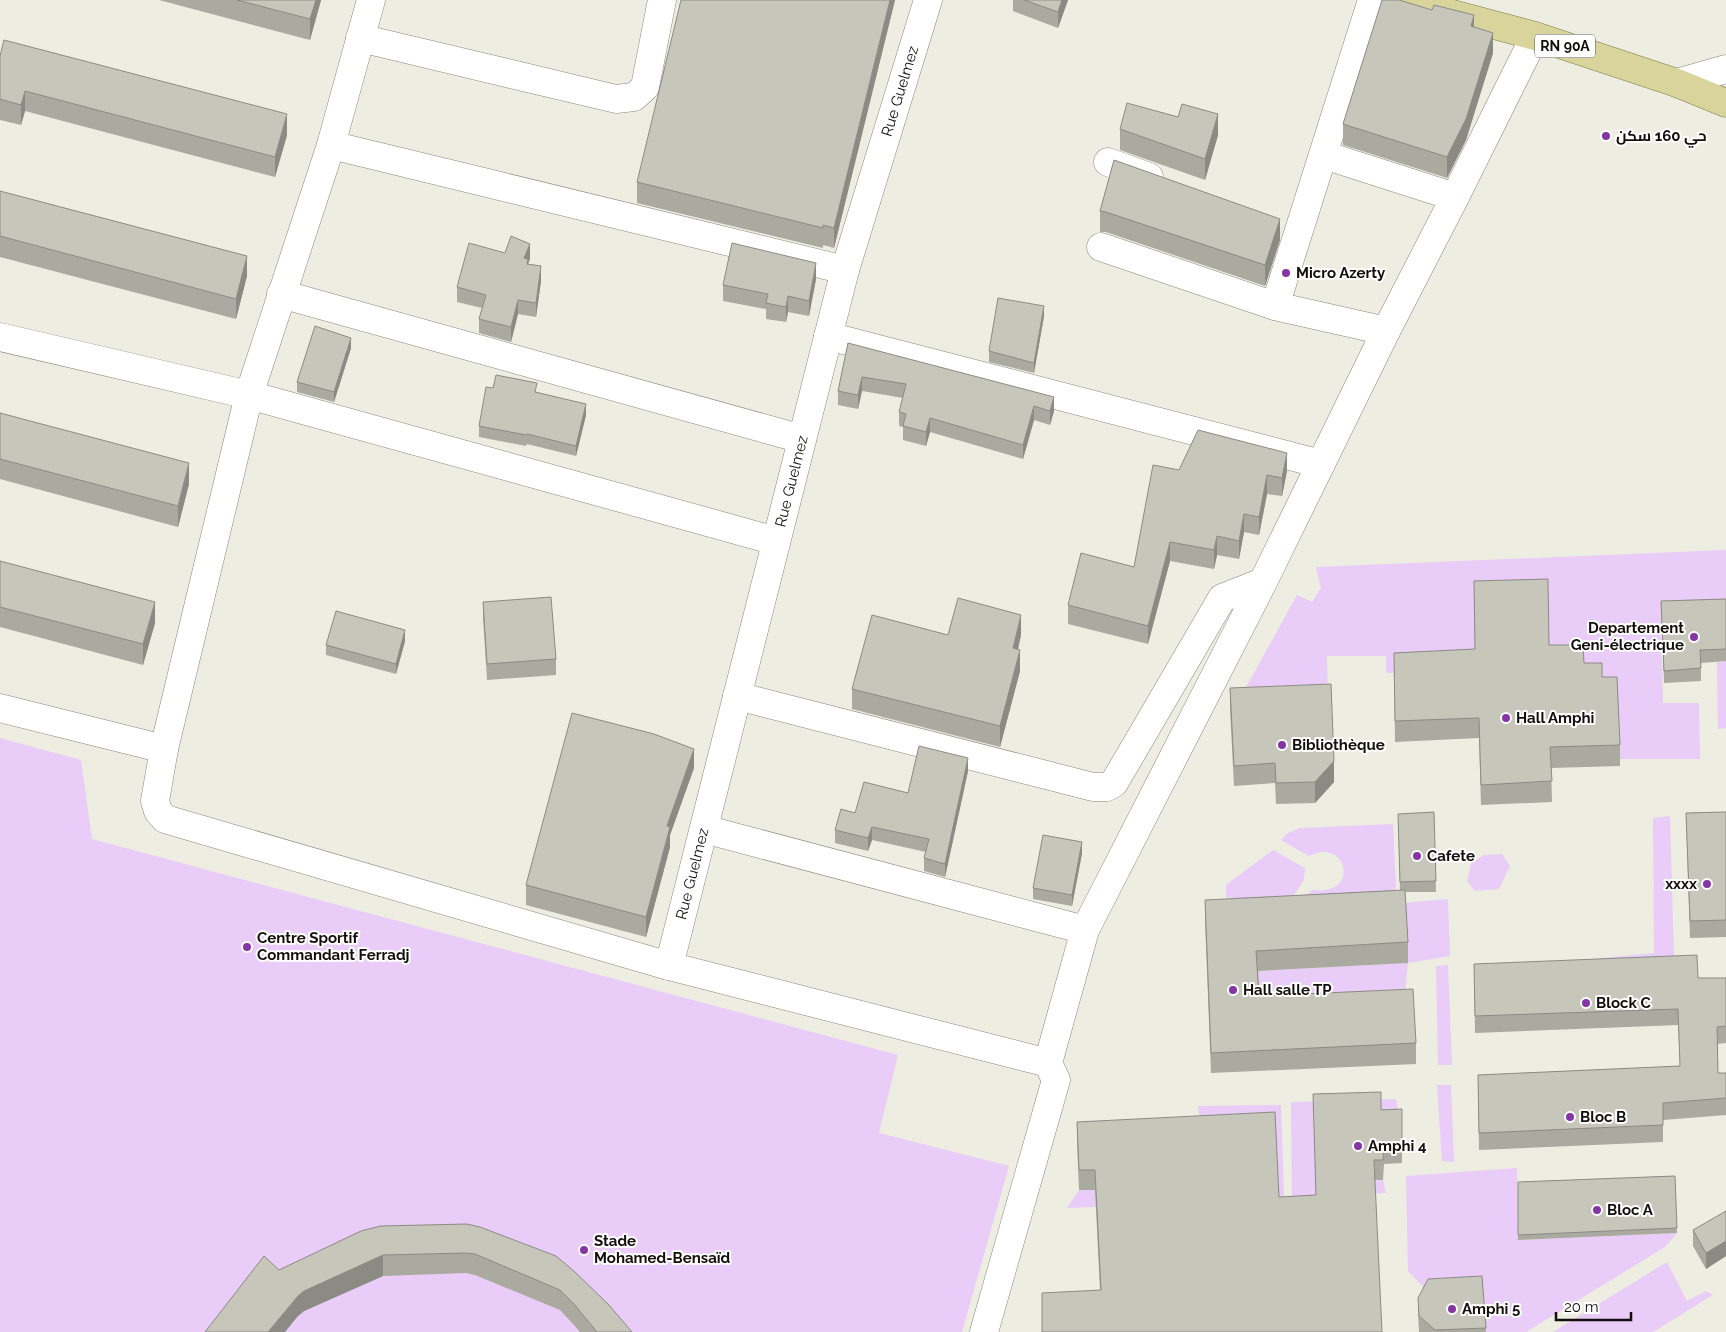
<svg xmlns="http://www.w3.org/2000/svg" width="1726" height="1332" font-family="Raleway,Cairo,sans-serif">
<rect width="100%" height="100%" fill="#edede2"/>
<g fill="#e9ccf7">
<path d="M 1726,550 L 1726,611 L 1661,614 L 1663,703 L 1699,703 L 1700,759 L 1619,759 L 1475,670 L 1386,673 L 1386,656 L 1327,656 L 1328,699 L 1238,702 L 1297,595 L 1312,602 L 1321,588 L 1316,567 Z"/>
<path d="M 1726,661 L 1726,728 L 1718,729 L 1717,662 Z"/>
<path d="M 0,738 L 81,760 L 92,839 L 898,1055 L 879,1133 L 1009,1166 L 962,1332 L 0,1332 Z"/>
<path d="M 1670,816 L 1674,956 L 1580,960 L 1654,953 L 1653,818 Z"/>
<path d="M 1393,824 L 1397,911 L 1297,907 L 1312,890 C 1363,896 1346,836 1309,856 L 1281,840 L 1288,833 L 1300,828 Z"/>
<path d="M 1273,850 L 1305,868 L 1304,880 L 1289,903 L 1226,897 L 1226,885 Z"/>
<path d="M 1502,854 L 1510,866 L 1499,889 L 1475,891 L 1467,881 L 1471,863 L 1484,855 Z"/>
<path d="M 1448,899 L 1450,956 L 1408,963 L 1403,1010 L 1259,1016 L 1256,971 L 1408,963 L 1402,903 Z"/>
<path d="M 1448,965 L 1452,1065 L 1438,1065 L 1436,966 Z"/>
<path d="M 1437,1085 L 1451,1085 L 1454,1162 L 1442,1161 Z"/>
<path d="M 1396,1099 L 1402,1129 L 1313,1114 L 1316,1182 L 1383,1180 L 1386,1193 L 1292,1197 L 1291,1102 Z"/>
<path d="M 1281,1105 L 1284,1198 L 1238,1199 L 1200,1124 L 1198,1106 Z"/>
<path d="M 1517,1168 L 1518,1240 L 1677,1233 L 1665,1247 L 1526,1332 L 1485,1332 L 1430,1294 L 1408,1271 L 1406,1176 Z"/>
<path d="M 1120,1189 L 1118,1206 L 1067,1208 L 1079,1190 Z"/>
<path d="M 1667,1262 L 1687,1301 L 1706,1291 L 1713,1295 L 1653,1332 L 1553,1332 Z"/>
</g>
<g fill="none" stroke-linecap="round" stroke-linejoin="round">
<defs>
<g id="minor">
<path d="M 371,0 L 331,145 L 249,395 L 164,749 L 155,801 L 158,811 L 165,819 L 669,966 L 1048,1063"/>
<path d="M 360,38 L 616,99 L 634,97 L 645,87 L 662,0"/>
<path d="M 1677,83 L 1726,69"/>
<path d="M 331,145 L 845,270"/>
<path d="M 1324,155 L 1455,197"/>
<path d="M 1108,162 L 1149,177"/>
<path d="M 1101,247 L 1275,306 L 1386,331"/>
<path d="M 281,294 L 802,439"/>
<path d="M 1275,306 L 1372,0"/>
<path d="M 828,336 L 1321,464"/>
<path d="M 0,337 L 249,395 L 776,541"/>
<path d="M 737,696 L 1093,787 L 1107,787 L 1114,783 L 1222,598 L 1263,582"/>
<path d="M 0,708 L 164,749"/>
<path d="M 704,829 L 1085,930"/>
<path id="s1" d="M 669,966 L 845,270 L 928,0"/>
<path d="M 984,1332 L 1056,1080 L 1048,1063 L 1085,930 L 1263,582 L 1386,331 L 1455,197 L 1535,36"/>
</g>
<path id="major" d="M 1400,0 L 1535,36 L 1677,83 L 1726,103"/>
</defs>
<use href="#minor" stroke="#88887d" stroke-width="29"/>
<use href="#major" stroke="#817c3f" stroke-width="29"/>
<use href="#minor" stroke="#fff" stroke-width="28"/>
<use href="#major" stroke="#d8d49c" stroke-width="28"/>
</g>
<g fill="#abaaa1">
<path d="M 159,0 L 321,0 L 310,40 Z"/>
<path d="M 895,0 L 834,248 L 823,245 L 823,248 L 637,203 L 637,182 Z"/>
<path d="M 1013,0 L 1068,0 L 1058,28 L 1013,11 Z"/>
<path d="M 1474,27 L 1493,53 L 1466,140 L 1447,178 L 1343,145 L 1343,124 Z"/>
<path d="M 0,56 L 287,135 L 275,177 L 25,111 L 21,125 L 0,120 Z"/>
<path d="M 1178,117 L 1218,135 L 1205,180 L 1120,150 L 1120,129 Z"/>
<path d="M 1114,160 L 1280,240 L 1265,286 L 1106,232 L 1100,232 L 1100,211 Z"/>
<path d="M 0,191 L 247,276 L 236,319 L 0,257 Z"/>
<path d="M 505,253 L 530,259 L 528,265 L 541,281 L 536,317 L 518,314 L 511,342 L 479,333 L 479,319 L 482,308 L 457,302 L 457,287 Z"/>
<path d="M 816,279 L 809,316 L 788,312 L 786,322 L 766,319 L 766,309 L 723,301 L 723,285 Z"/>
<path d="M 1044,316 L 1034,373 L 989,362 L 989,351 Z"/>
<path d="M 848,343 L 1054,411 L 1050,425 L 1034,420 L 1023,459 L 930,432 L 926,446 L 903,440 L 903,427 L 899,426 L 899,412 L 903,398 L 862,391 L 858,409 L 838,405 L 838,391 Z"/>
<path d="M 351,348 L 334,402 L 297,392 L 297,382 Z"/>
<path d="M 493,388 L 537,392 L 586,415 L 576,456 L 527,444 L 526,446 L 479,437 L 479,426 Z"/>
<path d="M 0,413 L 189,484 L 178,527 L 0,479 Z"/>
<path d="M 1179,470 L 1287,471 L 1282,496 L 1267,494 L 1259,535 L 1244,532 L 1239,559 L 1217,555 L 1214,569 L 1170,561 L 1148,644 L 1068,624 L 1068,605 L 1134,567 Z"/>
<path d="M 0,561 L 155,623 L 143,665 L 0,627 Z"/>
<path d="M 1474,581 L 1549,645 L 1584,663 L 1602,677 L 1620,745 L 1620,766 L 1551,768 L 1552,802 L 1481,805 L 1479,738 L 1395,742 L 1394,653 L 1475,649 Z"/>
<path d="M 1726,599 L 1726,661 L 1701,663 L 1701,681 L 1664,683 L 1661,601 Z"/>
<path d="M 483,602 L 556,659 L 556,675 L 487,680 L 483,618 Z"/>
<path d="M 948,635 L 1021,635 L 1018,650 L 1020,671 L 1000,747 L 852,709 L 852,689 Z"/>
<path d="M 405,641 L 396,674 L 326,655 L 326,645 Z"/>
<path d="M 1230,688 L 1334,782 L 1315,803 L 1276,804 L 1275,783 L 1234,786 L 1230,709 Z"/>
<path d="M 694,768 L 670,835 L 670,847 L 646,937 L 526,905 L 526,885 Z"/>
<path d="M 968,771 L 945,877 L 924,871 L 924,858 L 926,852 L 872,840 L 868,851 L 835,843 L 835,830 L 855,813 Z"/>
<path d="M 1434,812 L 1436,892 L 1405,892 L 1408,942 L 1408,963 L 1258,971 L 1259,996 L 1416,1043 L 1416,1064 L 1211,1073 L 1205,920 L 1205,900 L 1400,890 L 1398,814 Z"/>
<path d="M 1726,812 L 1726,937 L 1690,938 L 1686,813 Z"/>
<path d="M 1082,853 L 1072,906 L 1033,899 L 1033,888 Z"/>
<path d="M 1474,964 L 1698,978 L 1726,978 L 1726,1043 L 1717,1044 L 1718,1073 L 1726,1073 L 1726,1115 L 1663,1120 L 1663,1142 L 1479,1150 L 1478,1075 L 1680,1066 L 1678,1025 L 1475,1033 Z"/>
<path d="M 1313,1094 L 1381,1110 L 1402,1109 L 1402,1163 L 1384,1164 L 1383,1180 L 1375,1180 L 1100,1290 L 1095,1190 L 1079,1190 L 1077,1142 L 1077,1122 L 1279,1197 L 1316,1195 Z"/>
<path d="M 1675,1176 L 1677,1233 L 1518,1240 L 1518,1182 Z"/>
<path d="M 1726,1211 L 1726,1256 L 1706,1269 L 1693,1246 L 1693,1230 Z"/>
<path d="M 467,1224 L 632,1332 L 580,1332 L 574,1325 L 560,1310 L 475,1275 L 466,1273 L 383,1276 L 304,1311 L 298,1316 L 279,1270 Z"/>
<path d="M 1482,1276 L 1486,1332 L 1419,1332 L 1418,1314 L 1418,1298 Z"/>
</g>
<g fill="#8b8b83">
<path d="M 316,0 L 321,0 L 310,40 L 310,19 Z"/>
<path d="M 890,0 L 895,0 L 834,248 L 834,228 Z"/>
<path d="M 1062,0 L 1068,0 L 1058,28 L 1058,12 Z"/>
<path d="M 1474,15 L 1474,36 L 1471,26 Z"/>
<path d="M 1493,33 L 1493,53 L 1466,140 L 1447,178 L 1447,157 Z"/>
<path d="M 25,91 L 25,111 L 21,125 L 21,105 Z"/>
<path d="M 287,114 L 287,135 L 275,177 L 275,157 Z"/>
<path d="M 1218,114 L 1218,135 L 1205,180 L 1205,159 Z"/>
<path d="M 1280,219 L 1280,240 L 1265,286 L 1265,265 Z"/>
<path d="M 530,244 L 530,259 L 528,263 L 528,274 L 524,258 Z"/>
<path d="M 247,256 L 247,276 L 236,319 L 236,299 Z"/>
<path d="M 816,263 L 816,279 L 809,316 L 809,301 Z"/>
<path d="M 541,266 L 541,281 L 536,317 L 536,303 Z"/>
<path d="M 788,296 L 788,312 L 786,322 L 786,307 Z"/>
<path d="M 518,300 L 518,314 L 511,342 L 511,327 Z"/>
<path d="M 1044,306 L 1044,316 L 1034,373 L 1034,363 Z"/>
<path d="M 351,338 L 351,348 L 334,402 L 334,392 Z"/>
<path d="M 862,377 L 862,391 L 858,409 L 858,395 Z"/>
<path d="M 1054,397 L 1054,411 L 1050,425 L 1050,411 Z"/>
<path d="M 586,404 L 586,415 L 576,456 L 576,446 Z"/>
<path d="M 1034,406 L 1034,420 L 1023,459 L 1023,445 Z"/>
<path d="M 930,418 L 930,432 L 926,446 L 926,432 Z"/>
<path d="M 1287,453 L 1287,471 L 1282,496 L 1282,478 Z"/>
<path d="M 189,463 L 189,484 L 178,527 L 178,506 Z"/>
<path d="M 1267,475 L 1267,494 L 1259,535 L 1259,517 Z"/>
<path d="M 1244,514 L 1244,532 L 1239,559 L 1239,541 Z"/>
<path d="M 1217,536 L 1217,555 L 1214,569 L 1214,550 Z"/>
<path d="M 1170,542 L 1170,561 L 1148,644 L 1148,626 Z"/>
<path d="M 155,602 L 155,623 L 143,665 L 143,644 Z"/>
<path d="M 1021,615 L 1021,635 L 1013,669 L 1013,648 Z"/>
<path d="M 405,630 L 405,641 L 396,674 L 396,664 Z"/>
<path d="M 1020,650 L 1020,671 L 1000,747 L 1000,726 Z"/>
<path d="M 694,749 L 694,768 L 670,835 L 670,847 L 646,937 L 646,917 L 667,826 Z"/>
<path d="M 968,758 L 968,771 L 945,877 L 945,864 Z"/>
<path d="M 1334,761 L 1334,782 L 1315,803 L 1315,782 Z"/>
<path d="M 872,827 L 872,840 L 868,851 L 868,838 Z"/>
<path d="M 1082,842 L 1082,853 L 1072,906 L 1072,895 Z"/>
<path d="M 1726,1241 L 1726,1256 L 1706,1269 L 1706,1253 Z"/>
<path d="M 383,1255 L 383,1276 L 304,1311 L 298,1316 L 285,1332 L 268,1332 L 298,1296 L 304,1291 Z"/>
</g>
<g fill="#c7c6bb" stroke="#8b8b83">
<path d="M 237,0 L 316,0 L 310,19 Z"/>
<path d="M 681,0 L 890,0 L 834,228 L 823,225 L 823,228 L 637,182 Z"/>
<path d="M 1024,0 L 1062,0 L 1058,12 Z"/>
<path d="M 1382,0 L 1399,0 L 1432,10 L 1434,5 L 1474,15 L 1471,26 L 1493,33 L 1466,119 L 1447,157 L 1343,124 Z"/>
<path d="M 4,40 L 287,114 L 275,157 L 25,91 L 21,105 L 0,99 L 0,56 Z"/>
<path d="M 1127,103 L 1178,117 L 1182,104 L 1218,114 L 1205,159 L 1120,129 Z"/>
<path d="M 1114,160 L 1280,219 L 1265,265 L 1106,212 L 1100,211 Z"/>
<path d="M 0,191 L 247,256 L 236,299 L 0,236 Z"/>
<path d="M 511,236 L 530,244 L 524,258 L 528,259 L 527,264 L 541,266 L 536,303 L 518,300 L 511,327 L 479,319 L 486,295 L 457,287 L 469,243 L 505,253 Z"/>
<path d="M 732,243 L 816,263 L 809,301 L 788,296 L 786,307 L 766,303 L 768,294 L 723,285 Z"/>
<path d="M 998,298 L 1044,306 L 1034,363 L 989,351 Z"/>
<path d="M 315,326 L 351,338 L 334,392 L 297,382 Z"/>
<path d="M 848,343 L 1054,397 L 1050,411 L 1034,406 L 1023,445 L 930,418 L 926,432 L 903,426 L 906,414 L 899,412 L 906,384 L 862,377 L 858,395 L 838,391 Z"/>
<path d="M 496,375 L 537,383 L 535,392 L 586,404 L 576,446 L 527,434 L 526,435 L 479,426 L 486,387 L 493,388 Z"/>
<path d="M 0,413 L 189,463 L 178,506 L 0,459 Z"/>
<path d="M 1198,430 L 1287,453 L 1282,478 L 1267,475 L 1259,517 L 1244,514 L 1239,541 L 1217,536 L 1214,550 L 1170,542 L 1148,626 L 1068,605 L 1081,553 L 1134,567 L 1153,465 L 1179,470 Z"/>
<path d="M 0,561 L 155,602 L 143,644 L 0,607 Z"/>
<path d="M 1548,579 L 1549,645 L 1583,645 L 1584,663 L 1602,663 L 1602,677 L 1617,677 L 1620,745 L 1550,747 L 1552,781 L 1481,785 L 1479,718 L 1395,721 L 1394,653 L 1475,649 L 1474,581 Z"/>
<path d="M 551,597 L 556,659 L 487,664 L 483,602 Z"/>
<path d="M 958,598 L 1021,615 L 1013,648 L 1020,650 L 1000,726 L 852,689 L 872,615 L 948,635 Z"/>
<path d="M 1726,599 L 1726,649 L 1700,650 L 1701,668 L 1664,671 L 1661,601 Z"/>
<path d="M 336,611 L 405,630 L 396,664 L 326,645 Z"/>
<path d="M 1331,684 L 1334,761 L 1315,782 L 1276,783 L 1275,763 L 1234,766 L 1230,688 Z"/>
<path d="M 572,713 L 654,734 L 694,749 L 667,826 L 670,827 L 646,917 L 526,885 Z"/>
<path d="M 919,746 L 968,758 L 945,864 L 924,858 L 929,839 L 872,827 L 868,838 L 835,830 L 841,809 L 855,813 L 864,782 L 908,793 Z"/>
<path d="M 1434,812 L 1436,881 L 1400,882 L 1398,814 Z"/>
<path d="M 1726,812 L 1726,920 L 1690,921 L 1686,813 Z"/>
<path d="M 1043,835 L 1082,842 L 1072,895 L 1033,888 Z"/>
<path d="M 1405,890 L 1408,942 L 1256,951 L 1259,996 L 1413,989 L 1416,1043 L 1211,1053 L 1205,900 Z"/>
<path d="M 1697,955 L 1698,978 L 1726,978 L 1726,1026 L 1717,1027 L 1718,1073 L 1726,1073 L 1726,1098 L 1663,1103 L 1663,1125 L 1479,1133 L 1478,1075 L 1680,1066 L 1678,1009 L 1475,1016 L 1474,964 Z"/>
<path d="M 1381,1092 L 1381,1110 L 1402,1109 L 1402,1143 L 1384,1144 L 1383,1160 L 1374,1160 L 1382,1332 L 1042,1332 L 1042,1293 L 1101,1290 L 1095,1170 L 1079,1170 L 1077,1122 L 1275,1112 L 1279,1197 L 1316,1195 L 1313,1094 Z"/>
<path d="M 1675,1176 L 1677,1228 L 1518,1235 L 1518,1182 Z"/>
<path d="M 1726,1211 L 1726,1241 L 1706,1253 L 1693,1230 Z"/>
<path d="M 467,1224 L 480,1227 L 556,1256 L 575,1272 L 609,1305 L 632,1332 L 597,1332 L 574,1304 L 560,1290 L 475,1254 L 466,1253 L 383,1255 L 304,1291 L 298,1296 L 268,1332 L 205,1332 L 264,1256 L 279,1270 L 361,1231 L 381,1226 Z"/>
<path d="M 1482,1276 L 1486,1328 L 1435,1330 L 1419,1316 L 1418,1298 L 1428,1279 Z"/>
</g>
<g fill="#8535a4" stroke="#fff" stroke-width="2">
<circle cx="1606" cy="136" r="5"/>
<circle cx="1286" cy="273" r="5"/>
<circle cx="1694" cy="637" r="5"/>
<circle cx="1506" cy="718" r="5"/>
<circle cx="1282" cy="745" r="5"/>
<circle cx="1417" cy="856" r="5"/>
<circle cx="1707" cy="884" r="5"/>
<circle cx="247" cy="947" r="5"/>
<circle cx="1233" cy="990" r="5"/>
<circle cx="1586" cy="1003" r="5"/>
<circle cx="1570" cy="1117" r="5"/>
<circle cx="1358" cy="1146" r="5"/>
<circle cx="1597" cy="1210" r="5"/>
<circle cx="584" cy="1250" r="5"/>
<circle cx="1452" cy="1309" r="5"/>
</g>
<g text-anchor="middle" stroke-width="4" stroke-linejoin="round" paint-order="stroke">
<rect fill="#fff" stroke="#585755" stroke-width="1" x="1535" y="34.5" width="60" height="23" rx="4"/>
<g font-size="14" font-weight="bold" fill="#100f0c">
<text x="1565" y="51">RN 90A</text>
</g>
<g font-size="15" fill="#100f0c" stroke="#fff">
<text dy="5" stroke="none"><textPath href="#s1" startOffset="905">Rue Guelmez</textPath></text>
<text dy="5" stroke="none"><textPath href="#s1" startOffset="500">Rue Guelmez</textPath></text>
<text dy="5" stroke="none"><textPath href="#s1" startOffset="95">Rue Guelmez</textPath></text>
</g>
<g font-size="15" font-weight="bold" fill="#100f0c" stroke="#fff" text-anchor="start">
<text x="1616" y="141">حي 160 سكن</text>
<text x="1296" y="278">Micro Azerty</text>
<text x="1684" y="633" text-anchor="end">Departement<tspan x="1684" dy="17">Geni-électrique</tspan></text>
<text x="1516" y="723">Hall Amphi</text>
<text x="1292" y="750">Bibliothèque</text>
<text x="1427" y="861">Cafete</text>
<text x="1697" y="889" text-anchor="end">xxxx</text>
<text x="257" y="943">Centre Sportif<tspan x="257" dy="17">Commandant Ferradj</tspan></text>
<text x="1243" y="995">Hall salle TP</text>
<text x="1596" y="1008">Block C</text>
<text x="1580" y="1122">Bloc B</text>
<text x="1368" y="1151">Amphi 4</text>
<text x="1607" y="1215">Bloc A</text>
<text x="594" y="1246">Stade<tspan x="594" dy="17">Mohamed-Bensaïd</tspan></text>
<text x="1462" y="1314">Amphi 5</text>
</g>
</g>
<path d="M1556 1312v8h75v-8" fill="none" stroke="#100f0c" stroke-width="2.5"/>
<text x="1564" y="1312" font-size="15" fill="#100f0c" stroke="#ffffff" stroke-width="4" paint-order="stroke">20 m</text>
</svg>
